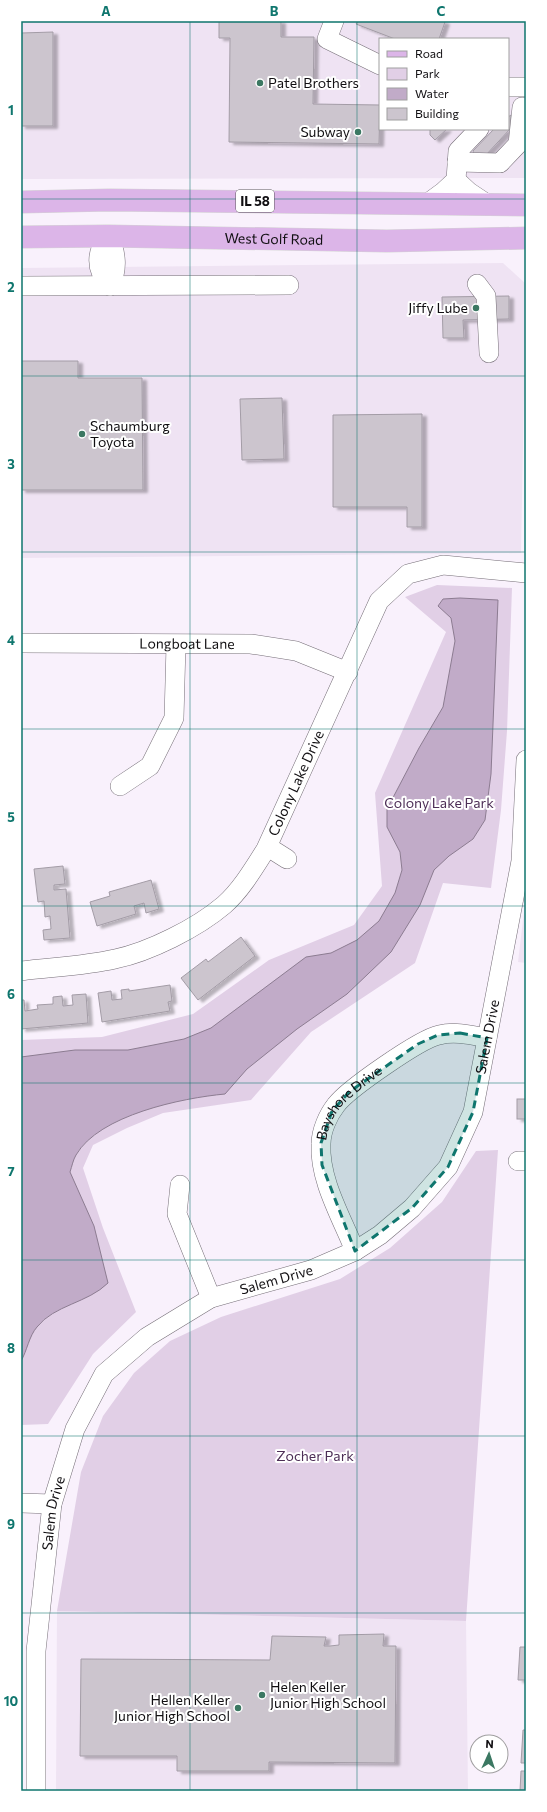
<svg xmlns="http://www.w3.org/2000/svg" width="547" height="1812" font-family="Commissioner,sans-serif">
<defs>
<filter id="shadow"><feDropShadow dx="4.5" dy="2.5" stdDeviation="1" flood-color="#0004"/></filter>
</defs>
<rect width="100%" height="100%" fill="#f9f1fc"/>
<g fill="#efe3f3" fill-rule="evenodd">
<path d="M 21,21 L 526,21 L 526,178 L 21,179 ZM 380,39 L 508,39 L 508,129 L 380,129 Z"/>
<path d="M 503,263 L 526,284 L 521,553 L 21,558 L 21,268 Z"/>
<path d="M 526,895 L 526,963 L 518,962 Z"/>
<path d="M 57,1611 L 466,1621 L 468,1791 L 56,1791 Z"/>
</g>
<g fill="#e1cfe6">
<path d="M 437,585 L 512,588 L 507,731 L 501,810 L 491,888 L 443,883 L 415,963 L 311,1032 L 251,1100 L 163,1113 L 127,1128 L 93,1145 L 83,1168 L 103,1228 L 136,1312 L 93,1354 L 48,1424 L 21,1425 L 21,1040 L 102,1037 L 193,1014 L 269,960 L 354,925 L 382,886 L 375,793 L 446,632 L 405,597 Z"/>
<path d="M 498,1150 L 466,1621 L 57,1611 L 81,1472 L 103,1416 L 134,1373 L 170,1341 L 221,1317 L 340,1279 L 390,1248 L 442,1202 L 476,1151 Z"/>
</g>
<path fill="#c1abc8" stroke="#8c7c91" d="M 460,598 L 498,600 L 491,774 L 485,820 L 473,839 L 449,856 L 434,870 L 420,905 L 391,952 L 347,994 L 297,1029 L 247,1069 L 225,1094 C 182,1098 99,1115 76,1155 C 73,1160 72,1166 70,1172 L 94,1226 L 108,1283 C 88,1303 54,1305 37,1327 C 29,1336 27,1351 21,1361 L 21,1057 L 75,1050 L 128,1050 L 184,1039 L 211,1028 L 306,957 L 331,953 L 357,940 L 379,921 L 395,893 L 402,870 L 400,852 L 387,827 L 387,809 L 419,748 L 443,707 L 455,641 L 451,618 L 438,606 L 443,599 Z"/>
<g fill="#ccc5ce" stroke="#a39ca6" filter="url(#shadow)">
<path d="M 219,21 L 281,21 L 281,37 L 314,37 L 313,104 L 380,105 L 379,144 L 229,142 L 230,38 L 219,38 Z"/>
<path d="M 358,21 L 442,21 L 445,22 L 439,39 L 395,39 L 356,24 Z"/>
<path d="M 53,32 L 53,126 L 21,126 L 21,33 Z"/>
<path d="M 511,115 L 511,128 L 485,156 L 474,156 L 473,151 L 494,129 L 508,129 L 508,117 Z"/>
<path d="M 430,129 L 447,129 L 435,140 L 430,135 Z"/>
<path d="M 509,296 L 509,319 L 463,320 L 464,338 L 443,338 L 442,297 Z"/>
<path d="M 21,361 L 78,361 L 78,378 L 142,378 L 143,490 L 21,490 Z"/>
<path d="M 282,398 L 284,459 L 242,460 L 240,399 Z"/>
<path d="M 422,414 L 422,527 L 407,527 L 407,507 L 333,507 L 333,415 Z"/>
<path d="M 63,866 L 65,884 L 54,885 L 54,890 L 66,889 L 70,938 L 44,940 L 43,930 L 51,929 L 50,916 L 45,917 L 44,901 L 38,902 L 34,869 Z"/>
<path d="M 151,880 L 159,909 L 146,913 L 144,903 L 134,906 L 136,914 L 97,926 L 90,902 L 110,896 L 109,892 Z"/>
<path d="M 241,937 L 255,956 L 198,1000 L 181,978 L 206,959 L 208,962 Z"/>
<path d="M 170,985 L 172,1001 L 168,1002 L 170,1011 L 102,1022 L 98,993 L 111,991 L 112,1000 L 122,999 L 121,990 L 129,989 L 129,991 Z"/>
<path d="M 86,994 L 88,1023 L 21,1029 L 21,1000 L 24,1000 L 25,1011 L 38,1009 L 37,1005 L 53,1004 L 53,997 L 62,996 L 63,1006 L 73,1005 L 72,995 Z"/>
<rect x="517" y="1099" width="9" height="20"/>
<path d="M 384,1634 L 383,1646 L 396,1646 L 395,1763 L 269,1762 L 269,1771 L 177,1771 L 177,1756 L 80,1756 L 81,1659 L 270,1660 L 272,1636 L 326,1637 L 324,1646 L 330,1646 L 339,1645 L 339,1635 Z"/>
<path d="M 520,1647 L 526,1647 L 526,1680 L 518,1680 Z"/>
<path d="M 523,1730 L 526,1730 L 526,1763 L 521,1763 Z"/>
<path d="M 521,1771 L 526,1771 L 526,1791 L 520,1791 Z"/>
</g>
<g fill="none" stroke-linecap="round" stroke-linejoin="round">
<defs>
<g id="minor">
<path d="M 334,21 L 327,39 L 380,65"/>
<path d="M 508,87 L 526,87"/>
<path d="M 457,162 L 500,163 L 518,144 L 522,107"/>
<path d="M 456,180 L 469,192 L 487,204"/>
<path d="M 428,203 L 443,192 L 456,180 L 458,151 L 479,129"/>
<path d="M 108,236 C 117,252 118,270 110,286 C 95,269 95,254 108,236 Z"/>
<path d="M 477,284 L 486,296 L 489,353"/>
<path d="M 21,286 L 289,285"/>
<path id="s1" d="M 21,643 L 251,644 L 296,651 L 348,672"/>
<path d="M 120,786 L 150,766 L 174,718 L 176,645"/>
<path d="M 268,847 L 287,859"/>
<path id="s2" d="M 21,971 C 52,967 85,966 115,959 C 149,952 197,928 224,905 C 241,890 254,868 266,849 L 379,601 L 408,574 L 443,565 L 526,573"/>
<path d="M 518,1161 L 526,1161"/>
<path d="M 180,1185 L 177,1214 L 211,1298"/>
<path id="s3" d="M 355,1251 C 342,1218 319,1180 321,1144 C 321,1131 328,1115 336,1105 C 348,1089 420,1039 439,1035 C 455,1031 471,1035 487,1038"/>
<path d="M 21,1503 L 52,1504"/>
<path id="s4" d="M 36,1791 L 36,1651 L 52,1504 L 75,1429 L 104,1374 L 147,1337 L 211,1298 L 311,1270 L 355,1251 L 380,1235 L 412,1208 L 448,1167 L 473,1112 L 521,861 L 526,760"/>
</g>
<g id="major">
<path d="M 21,202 L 110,200 L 526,205"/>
<path id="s5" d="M 21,237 L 108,236 L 387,241 L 526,238"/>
</g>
</defs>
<use href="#minor" stroke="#756e77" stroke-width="20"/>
<use href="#major" stroke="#d4d4d4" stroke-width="23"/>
<use href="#minor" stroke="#fff" stroke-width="19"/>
<use href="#major" stroke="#dcb5e8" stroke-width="22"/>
</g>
<path fill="#0f766e" fill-opacity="0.2" stroke="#0f766e" stroke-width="3" stroke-dasharray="8 5" stroke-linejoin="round" d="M 460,1033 L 487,1038 L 473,1112 L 448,1167 L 412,1208 L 355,1251 L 322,1165 L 321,1143 L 332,1111 L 349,1092 L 418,1044 L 438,1035 Z"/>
<path fill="none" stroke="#0f766e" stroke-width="1" stroke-opacity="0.55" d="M 190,21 L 190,1791M 357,21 L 357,1791M 21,199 L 526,199M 21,376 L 526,376M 21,552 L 526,552M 21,729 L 526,729M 21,906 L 526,906M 21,1083 L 526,1083M 21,1260 L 526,1260M 21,1436 L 526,1436M 21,1613 L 526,1613"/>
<g fill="#3b7862" stroke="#fff" stroke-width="1.5">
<circle cx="260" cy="83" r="4"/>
<circle cx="358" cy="132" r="4"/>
<circle cx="476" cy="308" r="4"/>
<circle cx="82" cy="434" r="4"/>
<circle cx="262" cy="1695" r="4"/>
<circle cx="238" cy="1708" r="4"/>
</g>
<g text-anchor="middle" stroke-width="4" stroke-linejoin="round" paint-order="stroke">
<rect fill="#fff" stroke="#585759" stroke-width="1" x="236" y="190" width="38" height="22" rx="3"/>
<g font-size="13" font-weight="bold" fill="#110f12">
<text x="255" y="206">IL 58</text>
</g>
<g font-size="14" fill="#110f12" stroke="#fff" text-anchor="start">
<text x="268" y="88">Patel Brothers</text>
<text x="350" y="137" text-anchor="end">Subway</text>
<text x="468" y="313" text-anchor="end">Jiffy Lube</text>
<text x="90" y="431">Schaumburg<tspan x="90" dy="16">Toyota</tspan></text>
<text x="270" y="1692">Helen Keller<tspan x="270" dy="16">Junior High School</tspan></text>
<text x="230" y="1705" text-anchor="end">Hellen Keller<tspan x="230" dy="16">Junior High School</tspan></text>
</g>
<g font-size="14" fill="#110f12" stroke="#fff">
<text dy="5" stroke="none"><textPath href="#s5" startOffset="253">West Golf Road</textPath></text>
<text dy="5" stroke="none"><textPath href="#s1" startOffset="166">Longboat Lane</textPath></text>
<text dy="5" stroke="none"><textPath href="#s2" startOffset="360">Colony Lake Drive</textPath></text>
<text dy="5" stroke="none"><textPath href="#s4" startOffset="975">Salem Drive</textPath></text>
<text dy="5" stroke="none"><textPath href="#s3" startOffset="165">Bayshore Drive</textPath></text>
<text dy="5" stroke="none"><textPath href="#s4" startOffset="628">Salem Drive</textPath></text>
<text dy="5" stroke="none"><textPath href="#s4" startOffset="279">Salem Drive</textPath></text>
</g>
<g font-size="14" fill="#4d2e56" stroke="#fff">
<text x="439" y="808">Colony Lake Park</text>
<text x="315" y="1461">Zocher Park</text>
</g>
</g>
<rect width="547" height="1812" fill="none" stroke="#ffffff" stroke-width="44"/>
<rect x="379" y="38" width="130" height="92" fill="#ffffff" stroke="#a09fa0"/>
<rect x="387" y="51" width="20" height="6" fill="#dcb5e8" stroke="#a09fa0"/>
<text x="415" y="58" font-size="12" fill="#110f12">Road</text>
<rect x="387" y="68" width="20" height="12" fill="#e1cfe6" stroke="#a09fa0"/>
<text x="415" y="78" font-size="12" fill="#110f12">Park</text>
<rect x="387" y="88" width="20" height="12" fill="#c1abc8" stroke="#a09fa0"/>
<text x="415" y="98" font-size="12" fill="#110f12">Water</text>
<rect x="387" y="108" width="20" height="12" fill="#ccc5ce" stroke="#a09fa0"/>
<text x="415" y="118" font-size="12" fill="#110f12">Building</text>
<g transform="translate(489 1754) rotate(3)"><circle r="19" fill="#ffffff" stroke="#a09fa0"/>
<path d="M0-3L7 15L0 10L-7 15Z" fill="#3b7862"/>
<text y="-6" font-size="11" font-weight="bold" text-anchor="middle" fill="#110f12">N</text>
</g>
<rect x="22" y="22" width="503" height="1768" fill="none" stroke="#0f766e" stroke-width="1.5"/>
<g font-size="13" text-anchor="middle" font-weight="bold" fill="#0f766e">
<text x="106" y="16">A</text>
<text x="274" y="16">B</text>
<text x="441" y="16">C</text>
<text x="11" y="115">1</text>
<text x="11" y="292">2</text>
<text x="11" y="469">3</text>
<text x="11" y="645">4</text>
<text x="11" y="822">5</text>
<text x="11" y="999">6</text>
<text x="11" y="1176">7</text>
<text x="11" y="1353">8</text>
<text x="11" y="1529">9</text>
<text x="11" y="1706">10</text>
</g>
</svg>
